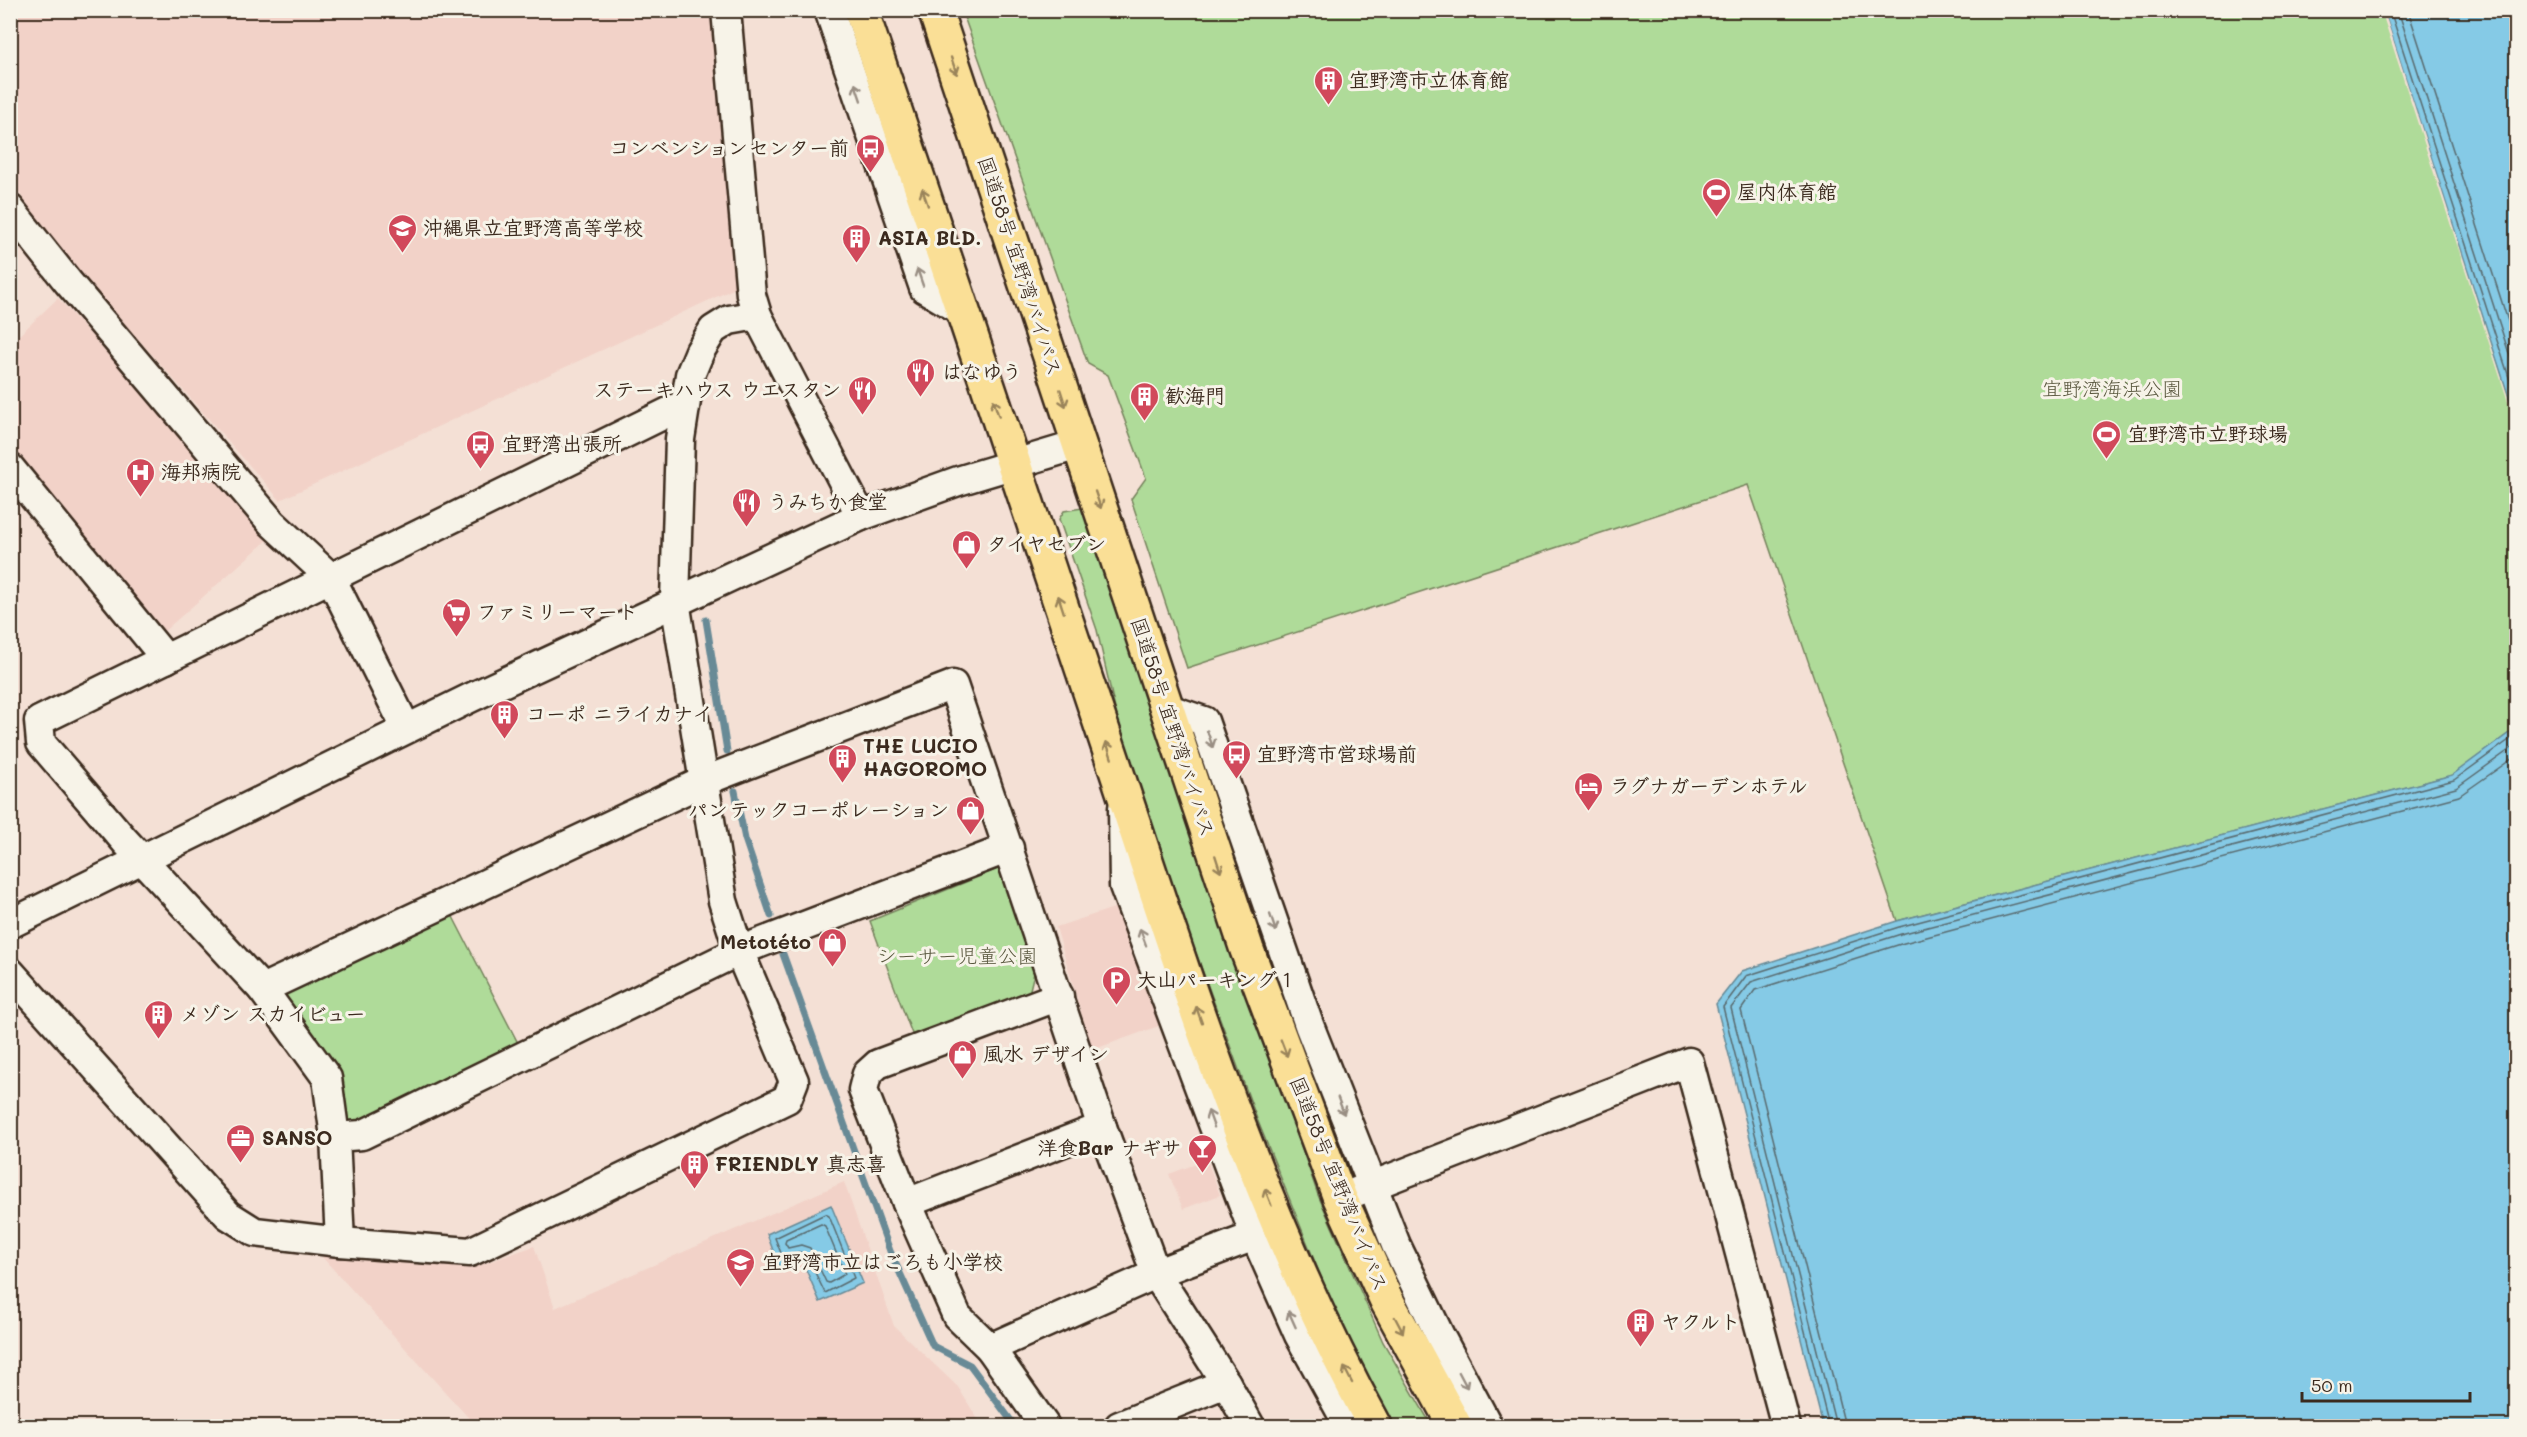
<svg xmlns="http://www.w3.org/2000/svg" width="2527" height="1437" font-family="Mali,'Klee One',sans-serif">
<rect width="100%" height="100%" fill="#f4e0d5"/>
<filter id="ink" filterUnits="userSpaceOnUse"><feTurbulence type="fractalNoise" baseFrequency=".0167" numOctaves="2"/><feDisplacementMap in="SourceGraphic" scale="12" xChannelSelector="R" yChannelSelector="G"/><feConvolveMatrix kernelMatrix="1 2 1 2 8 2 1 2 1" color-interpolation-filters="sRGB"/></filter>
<g filter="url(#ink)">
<g fill="#f2d2c8">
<path d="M 10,11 L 715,11 L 744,284 L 280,500 L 37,224 L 11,178 Z"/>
<path d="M 58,298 L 271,537 L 161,634 L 11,458 L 11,343 Z"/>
<path d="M 1117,907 L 1159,1026 L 1092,1050 L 1056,927 Z"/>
<path d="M 1207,1160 L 1220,1195 L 1183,1209 L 1169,1174 Z"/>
<path d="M 844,1182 L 894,1326 L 958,1387 L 982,1426 L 476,1426 L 313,1247 L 472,1268 L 534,1246 L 555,1308 Z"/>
</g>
<g fill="#afdb99" stroke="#75825c" stroke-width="1.5">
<path d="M 962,11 L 2384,11 L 2516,419 L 2516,728 L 2453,775 L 1897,921 L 1748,485 L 1187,668 L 1131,499 L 1146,478 L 1108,375 L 1088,364 Z"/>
<path d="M 1082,508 L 1318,1195 L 1383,1342 L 1432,1426 L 1394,1426 L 1356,1356 L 1332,1304 L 1257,1119 L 1194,948 L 1120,731 L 1097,630 L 1059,519 L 1064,511 Z"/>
<path d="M 1000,868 L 1034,973 L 1028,998 L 915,1042 L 870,921 Z"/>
<path d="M 450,911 L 520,1047 L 352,1129 L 336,1119 L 278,1009 L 282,991 Z"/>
</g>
<g fill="#85cae6" stroke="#678a96" stroke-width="1.5">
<path d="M 2384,11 L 2516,11 L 2516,419 Z"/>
<path d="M 2516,728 L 2516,1426 L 1823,1426 L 1716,1004 L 1742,971 L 1897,921 L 2452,775 Z"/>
<path d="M 831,1205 L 863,1283 L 820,1302 L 801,1258 L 779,1267 L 767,1234 Z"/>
</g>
<path fill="#f4e0d5" d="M 2381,10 L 2384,11 L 2516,422 L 2514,420 Z"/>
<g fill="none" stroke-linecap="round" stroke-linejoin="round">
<g stroke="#596a6e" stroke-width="1.5">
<path d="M 2390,10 L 2516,399"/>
<path d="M 2398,10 L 2516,375"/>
<path d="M 2408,10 L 2516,346"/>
<path d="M 825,1214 L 829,1216 L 854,1278 L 825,1293 L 806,1254 L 799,1252 L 783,1258 L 775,1238 Z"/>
<path d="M 821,1224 L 825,1226 L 845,1274 L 829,1283 L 826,1282 L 810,1248 L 801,1245 L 788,1248 L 785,1243 L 786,1240 Z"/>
<path d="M 1829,1426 L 1723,1007 L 1746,976 L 1899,927 L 2454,780 L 2516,735"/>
<path d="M 1836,1426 L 1731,1008 L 1751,982 L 1901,934 L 2456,788 L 2516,745"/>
<path d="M 1845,1426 L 1741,1010 L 1755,990 L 1904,943 L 2459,796 L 2516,756"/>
</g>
<g stroke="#678a96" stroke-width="7">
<path d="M 706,620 L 727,751"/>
<path d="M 735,791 L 745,839 L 771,916"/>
<path d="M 783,954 L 890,1251 L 933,1346 L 970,1365 L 1015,1426"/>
</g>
<defs>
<g id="minor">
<path d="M 726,10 L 751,295 L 757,315 L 861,516"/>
<path d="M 829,10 L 924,288 L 964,312"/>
<path d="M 10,209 L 68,282 L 272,523 L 331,578 L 406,728"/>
<path d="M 685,404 L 39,721 L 41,743 L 125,841 L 262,989 L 327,1078 L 335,1137 L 340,1242 L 470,1252 L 787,1099 L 794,1081 L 739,951 L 723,901 L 675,601 L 680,439 L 690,375 L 700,351 L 713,330 L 729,320 L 757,315"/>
<path d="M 10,468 L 166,659"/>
<path d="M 1166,708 L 1204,721 L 1309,1025 L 1396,1245 L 1440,1336 L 1488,1426"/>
<path d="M 1123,808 L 1124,886 L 1255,1236 L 1299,1335 L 1349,1426"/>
<path d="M 10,924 L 470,698 L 861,516 L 958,481 L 1078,445"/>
<path d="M 10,972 L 228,1215 L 255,1232 L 340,1242"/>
<path d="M 262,989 L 702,782 L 953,685 L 1102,1127 L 1156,1274 L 1226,1383 L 1250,1426"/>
<path d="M 335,1137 L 362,1135 L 739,951 L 1009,848"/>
<path d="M 1356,1192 L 1689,1062 L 1786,1426"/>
<path d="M 907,1203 L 1102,1127"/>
<path d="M 990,1348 L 1165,1270 L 1273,1229"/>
<path d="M 1045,1426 L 990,1348 L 957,1316 L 907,1203 L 863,1090 L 867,1074 L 878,1064 L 1059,996"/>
<path d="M 1119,1426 L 1226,1383"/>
</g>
<g id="highway">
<path d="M 861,10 C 946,259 1029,508 1112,758 C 1187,984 1260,1217 1375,1426"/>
<path d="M 935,10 L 1247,950 L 1340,1198 L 1387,1301 L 1455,1426"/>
</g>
</defs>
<use href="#minor" stroke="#3b2a1e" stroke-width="33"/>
<use href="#highway" stroke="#3b2a1e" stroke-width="38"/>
<use href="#minor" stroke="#f7f3e8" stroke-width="28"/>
<use href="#highway" stroke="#fadf96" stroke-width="33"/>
</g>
<defs><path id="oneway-shaft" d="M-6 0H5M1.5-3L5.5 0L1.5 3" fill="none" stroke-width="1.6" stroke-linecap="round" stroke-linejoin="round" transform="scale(1.5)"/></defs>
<g stroke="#9a845a">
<use href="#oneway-shaft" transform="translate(954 66) rotate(71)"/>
<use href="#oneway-shaft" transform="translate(925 197) rotate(-109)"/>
<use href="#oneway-shaft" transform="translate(1063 398) rotate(72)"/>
<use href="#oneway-shaft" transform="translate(996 408) rotate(-108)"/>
<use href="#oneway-shaft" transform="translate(1098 500) rotate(71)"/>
<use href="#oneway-shaft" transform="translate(1061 604) rotate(-108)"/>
<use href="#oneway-shaft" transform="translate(1109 750) rotate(-108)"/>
<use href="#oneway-shaft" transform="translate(1218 864) rotate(72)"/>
<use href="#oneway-shaft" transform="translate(1199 1015) rotate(-110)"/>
<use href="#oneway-shaft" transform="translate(1284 1048) rotate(69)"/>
<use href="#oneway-shaft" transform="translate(1268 1197) rotate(-112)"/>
<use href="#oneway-shaft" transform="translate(1399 1325) rotate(62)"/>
<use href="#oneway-shaft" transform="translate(1348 1375) rotate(-117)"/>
</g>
<g stroke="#998e83">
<use href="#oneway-shaft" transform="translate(858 92) rotate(-109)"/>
<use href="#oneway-shaft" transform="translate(920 277) rotate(-109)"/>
<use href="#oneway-shaft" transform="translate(1210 739) rotate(71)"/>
<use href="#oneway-shaft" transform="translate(1273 923) rotate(71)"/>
<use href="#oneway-shaft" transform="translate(1143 937) rotate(-110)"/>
<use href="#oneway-shaft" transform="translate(1341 1106) rotate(69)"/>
<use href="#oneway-shaft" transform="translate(1211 1119) rotate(-110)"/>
<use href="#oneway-shaft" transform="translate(1292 1319) rotate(-114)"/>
<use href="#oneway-shaft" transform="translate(1463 1380) rotate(62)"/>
</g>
</g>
<defs>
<symbol id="building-pin" viewBox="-11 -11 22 30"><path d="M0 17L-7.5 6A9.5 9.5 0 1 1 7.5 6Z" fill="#d1495b" stroke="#f7f3e8"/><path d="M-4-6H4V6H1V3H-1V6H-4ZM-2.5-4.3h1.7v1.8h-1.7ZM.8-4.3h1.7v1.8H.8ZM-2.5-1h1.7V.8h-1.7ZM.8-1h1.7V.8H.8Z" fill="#fff"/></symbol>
<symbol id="bus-pin" viewBox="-11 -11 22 30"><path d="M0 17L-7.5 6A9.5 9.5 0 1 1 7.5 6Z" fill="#d1495b" stroke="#f7f3e8"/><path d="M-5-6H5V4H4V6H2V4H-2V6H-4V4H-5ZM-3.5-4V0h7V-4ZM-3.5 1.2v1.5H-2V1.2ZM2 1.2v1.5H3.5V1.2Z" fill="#fff"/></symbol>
<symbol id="stadium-pin" viewBox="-11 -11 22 30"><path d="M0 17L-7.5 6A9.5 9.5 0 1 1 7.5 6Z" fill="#d1495b" stroke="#f7f3e8"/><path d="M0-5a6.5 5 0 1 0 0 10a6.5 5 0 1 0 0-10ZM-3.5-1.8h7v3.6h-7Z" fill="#fff"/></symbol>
<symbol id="school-pin" viewBox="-11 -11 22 30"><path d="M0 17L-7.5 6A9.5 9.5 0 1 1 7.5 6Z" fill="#d1495b" stroke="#f7f3e8"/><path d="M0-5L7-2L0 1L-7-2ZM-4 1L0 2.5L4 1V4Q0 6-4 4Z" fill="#fff"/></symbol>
<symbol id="restaurant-pin" viewBox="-11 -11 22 30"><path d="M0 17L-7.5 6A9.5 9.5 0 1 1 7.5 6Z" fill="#d1495b" stroke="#f7f3e8"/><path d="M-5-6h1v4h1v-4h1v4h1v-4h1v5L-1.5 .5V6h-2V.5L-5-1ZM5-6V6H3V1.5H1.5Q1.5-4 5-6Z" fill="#fff"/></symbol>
<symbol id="hospital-pin" viewBox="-11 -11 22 30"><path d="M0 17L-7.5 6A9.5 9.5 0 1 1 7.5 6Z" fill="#d1495b" stroke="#f7f3e8"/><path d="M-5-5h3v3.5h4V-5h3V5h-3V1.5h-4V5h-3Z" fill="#fff"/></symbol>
<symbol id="shop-pin" viewBox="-11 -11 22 30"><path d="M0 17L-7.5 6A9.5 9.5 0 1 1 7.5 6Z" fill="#d1495b" stroke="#f7f3e8"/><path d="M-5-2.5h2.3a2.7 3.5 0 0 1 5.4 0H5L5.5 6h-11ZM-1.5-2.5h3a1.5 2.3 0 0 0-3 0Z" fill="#fff"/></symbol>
<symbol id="supermarket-pin" viewBox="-11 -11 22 30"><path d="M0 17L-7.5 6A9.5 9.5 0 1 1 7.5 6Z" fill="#d1495b" stroke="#f7f3e8"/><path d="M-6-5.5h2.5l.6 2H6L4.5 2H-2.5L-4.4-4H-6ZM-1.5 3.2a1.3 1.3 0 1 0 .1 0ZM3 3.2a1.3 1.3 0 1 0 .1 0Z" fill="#fff"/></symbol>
<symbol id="hotel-pin" viewBox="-11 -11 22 30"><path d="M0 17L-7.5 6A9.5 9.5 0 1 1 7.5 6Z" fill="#d1495b" stroke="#f7f3e8"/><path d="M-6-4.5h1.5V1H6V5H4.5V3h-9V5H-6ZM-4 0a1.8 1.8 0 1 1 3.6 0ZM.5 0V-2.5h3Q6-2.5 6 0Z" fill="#fff"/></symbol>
<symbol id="parking-pin" viewBox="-11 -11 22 30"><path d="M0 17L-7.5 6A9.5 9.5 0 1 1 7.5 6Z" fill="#d1495b" stroke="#f7f3e8"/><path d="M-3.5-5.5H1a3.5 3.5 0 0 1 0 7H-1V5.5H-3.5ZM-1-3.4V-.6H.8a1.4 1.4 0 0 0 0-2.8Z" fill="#fff"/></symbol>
<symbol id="office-pin" viewBox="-11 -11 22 30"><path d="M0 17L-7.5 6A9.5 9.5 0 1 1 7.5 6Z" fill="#d1495b" stroke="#f7f3e8"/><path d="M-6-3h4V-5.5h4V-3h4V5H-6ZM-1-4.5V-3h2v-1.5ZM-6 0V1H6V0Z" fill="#fff"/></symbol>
<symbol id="bar-pin" viewBox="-11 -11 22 30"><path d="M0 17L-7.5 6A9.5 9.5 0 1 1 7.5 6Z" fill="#d1495b" stroke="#f7f3e8"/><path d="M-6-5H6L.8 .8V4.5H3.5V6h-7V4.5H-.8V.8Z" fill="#fff"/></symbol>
</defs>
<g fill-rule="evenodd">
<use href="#building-pin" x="1312" y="64" width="33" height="45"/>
<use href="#bus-pin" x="854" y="132" width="33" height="45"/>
<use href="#stadium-pin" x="1700" y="176" width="33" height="45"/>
<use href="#school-pin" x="386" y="212" width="33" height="45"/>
<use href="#building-pin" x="840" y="222" width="33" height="45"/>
<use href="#restaurant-pin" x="904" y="356" width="33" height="45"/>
<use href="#restaurant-pin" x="846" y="374" width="33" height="45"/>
<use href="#building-pin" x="1128" y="380" width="33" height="45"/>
<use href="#stadium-pin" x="2090" y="418" width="33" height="45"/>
<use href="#bus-pin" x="464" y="428" width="33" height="45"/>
<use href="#hospital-pin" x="124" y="456" width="33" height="45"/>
<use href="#restaurant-pin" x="730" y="486" width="33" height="45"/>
<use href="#shop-pin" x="950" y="528" width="33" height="45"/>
<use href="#supermarket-pin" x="440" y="596" width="33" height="45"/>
<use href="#building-pin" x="488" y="698" width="33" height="45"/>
<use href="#bus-pin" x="1220" y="738" width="33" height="45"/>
<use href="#building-pin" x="826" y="742" width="33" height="45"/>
<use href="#hotel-pin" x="1572" y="770" width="33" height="45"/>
<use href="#shop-pin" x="954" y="794" width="33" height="45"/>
<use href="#shop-pin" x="816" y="926" width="33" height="45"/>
<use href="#parking-pin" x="1100" y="964" width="33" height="45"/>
<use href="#building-pin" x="142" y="998" width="33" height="45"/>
<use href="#shop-pin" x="946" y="1038" width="33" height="45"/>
<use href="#office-pin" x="224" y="1122" width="33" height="45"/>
<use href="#bar-pin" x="1186" y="1132" width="33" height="45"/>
<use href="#building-pin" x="678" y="1148" width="33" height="45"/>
<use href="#school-pin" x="724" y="1246" width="33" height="45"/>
<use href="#building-pin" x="1624" y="1306" width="33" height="45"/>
</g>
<g text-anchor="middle" stroke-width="6" stroke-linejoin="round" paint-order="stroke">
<g font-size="20" font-weight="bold" fill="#3b2a1e" stroke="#f7f3e8" text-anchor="start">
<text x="1349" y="87">宜野湾市立体育館</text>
<text x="849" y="155" text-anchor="end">コンベンションセンター前</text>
<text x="1737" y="199">屋内体育館</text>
<text x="423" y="235">沖縄県立宜野湾高等学校</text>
<text x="878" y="245">ASIA BLD.</text>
<text x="942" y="379">はなゆう</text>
<text x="841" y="397" text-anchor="end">ステーキハウス ウエスタン</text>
<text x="1165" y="403">歓海門</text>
<text x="2128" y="441">宜野湾市立野球場</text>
<text x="502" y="451">宜野湾出張所</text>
<text x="161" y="479">海邦病院</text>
<text x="768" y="509">うみちか食堂</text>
<text x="987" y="551">タイヤセブン</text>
<text x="477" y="619">ファミリーマート</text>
<text x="526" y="721">コーポ ニライカナイ</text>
<text x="863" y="753">THE LUCIO<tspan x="863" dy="23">HAGOROMO</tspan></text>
<text x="1257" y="761">宜野湾市営球場前</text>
<text x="1610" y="793">ラグナガーデンホテル</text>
<text x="949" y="817" text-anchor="end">パンテックコーポレーション</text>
<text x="811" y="949" text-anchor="end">Metotéto</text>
<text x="1137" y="987">大山パーキング１</text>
<text x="180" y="1021">メゾン スカイビュー</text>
<text x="983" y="1061">風水 デザイン</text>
<text x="262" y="1145">SANSO</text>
<text x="1181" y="1155" text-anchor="end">洋食Bar ナギサ</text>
<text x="715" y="1171">FRIENDLY 真志喜</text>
<text x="762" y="1269">宜野湾市立はごろも小学校</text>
<text x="1661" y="1329">ヤクルト</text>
</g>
<g font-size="20" fill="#3b2a1e" stroke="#f7f3e8">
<text transform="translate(1020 266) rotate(72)" y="7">国道58号 宜野湾バイパス</text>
<text transform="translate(1173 727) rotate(72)" y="7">国道58号 宜野湾バイパス</text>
<text transform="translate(1339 1184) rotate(68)" y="7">国道58号 宜野湾バイパス</text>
</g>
<g font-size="20" fill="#58563d" stroke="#f7f3e8">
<text x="2112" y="396">宜野湾海浜公園</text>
<text x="957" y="963">シーサー児童公園</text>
</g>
</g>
<rect width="2527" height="1437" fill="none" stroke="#f7f3e8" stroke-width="36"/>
<rect x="18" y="18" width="2491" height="1401" fill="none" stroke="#3b2a1e" stroke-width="2" filter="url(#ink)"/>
<path d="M2302 1392v9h168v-9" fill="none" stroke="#3b2a1e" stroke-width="3"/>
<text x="2311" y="1392" font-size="18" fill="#3b2a1e" stroke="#f7f3e8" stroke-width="4.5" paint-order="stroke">50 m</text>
</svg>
